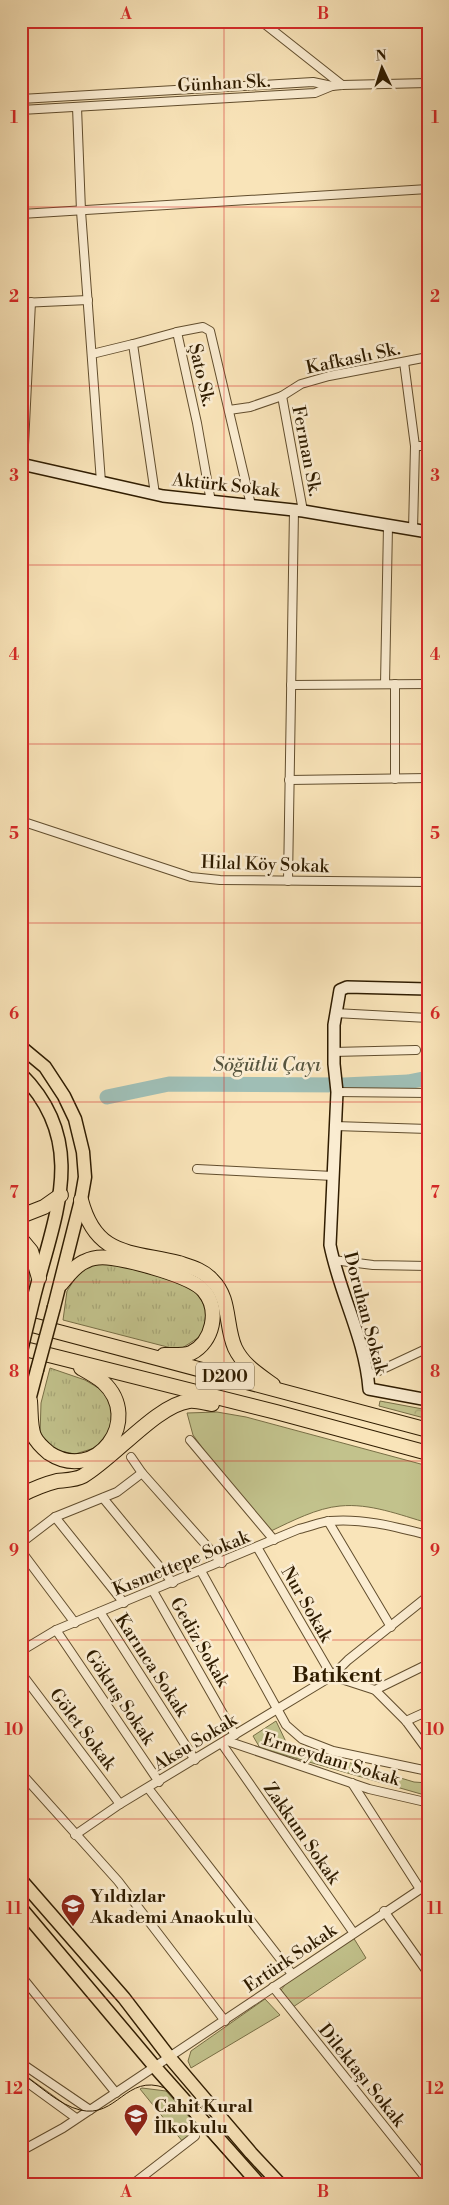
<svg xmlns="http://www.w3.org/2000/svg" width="449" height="2205" font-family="'Libre Bodoni',serif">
<defs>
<pattern id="grass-tufts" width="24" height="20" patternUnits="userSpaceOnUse" patternTransform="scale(1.25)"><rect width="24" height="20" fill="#c2c28c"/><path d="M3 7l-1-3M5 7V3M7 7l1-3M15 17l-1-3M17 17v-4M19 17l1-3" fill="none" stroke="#a7a677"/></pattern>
<pattern id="forest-crowns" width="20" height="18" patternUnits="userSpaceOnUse" patternTransform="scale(1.25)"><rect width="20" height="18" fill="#c2c28c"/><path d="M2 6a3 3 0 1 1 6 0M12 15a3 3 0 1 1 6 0" fill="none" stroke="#a7a677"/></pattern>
</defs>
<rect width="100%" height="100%" fill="#f9e4b9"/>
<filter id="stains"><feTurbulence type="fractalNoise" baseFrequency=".004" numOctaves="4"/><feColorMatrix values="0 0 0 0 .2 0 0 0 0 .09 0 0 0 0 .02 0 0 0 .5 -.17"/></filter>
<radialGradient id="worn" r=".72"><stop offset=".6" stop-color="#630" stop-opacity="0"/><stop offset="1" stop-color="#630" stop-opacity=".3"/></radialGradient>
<g fill="url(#grass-tufts)" stroke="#786f46">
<path d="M 21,1247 L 24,1250 C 30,1268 34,1284 21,1302 Z"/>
<path d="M 98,1263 L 110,1263 L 184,1283 L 196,1290 L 209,1315 L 201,1336 L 179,1350 L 63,1320 L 67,1291 L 80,1271 Z"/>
<path d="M 50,1368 L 85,1380 L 105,1392 L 113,1411 L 111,1431 L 98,1447 L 75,1454 L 54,1450 L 40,1436 L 41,1403 Z"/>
</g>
<path fill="url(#forest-crowns)" stroke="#786f46" d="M 380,1401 L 428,1410 L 428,1419 L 379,1406 Z"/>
<g fill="#c2c28c" stroke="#786f46">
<path d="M 217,1412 L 246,1417 L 428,1466 L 428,1523 C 400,1515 370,1503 340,1506 C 317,1508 292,1521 271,1531 L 212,1461 L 193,1435 L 187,1413 Z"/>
<path d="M 276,1721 L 287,1744 L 414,1782 L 428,1783 L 428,1796 L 260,1748 L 253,1736 Z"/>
<path d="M 353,1937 L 366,1958 L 293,2007 L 281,1990 L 288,1981 Z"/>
<path d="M 265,1999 L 280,2015 L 191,2068 L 188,2061 L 191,2051 Z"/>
<path d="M 142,2088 L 166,2091 L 200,2129 L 183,2142 L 140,2089 Z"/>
</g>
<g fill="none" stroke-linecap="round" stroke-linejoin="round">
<path stroke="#9fbeb5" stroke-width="15" d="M 107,1097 L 169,1084 L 344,1085 L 408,1082 L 428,1078"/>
<defs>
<g id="street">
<path d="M 261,21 L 342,85"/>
<path d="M 21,99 L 313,82 L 332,86"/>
<path d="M 77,107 L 81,211 L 101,482"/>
<path d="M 21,110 L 315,93 L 332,86 L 342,85 L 428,83"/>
<path d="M 21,214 L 428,189"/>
<path d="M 21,303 L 88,300"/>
<path d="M 177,332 L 203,327 L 210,331 L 251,505"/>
<path d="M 92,354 L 133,344"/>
<path d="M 404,362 L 415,446 L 413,530"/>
<path d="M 282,396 L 303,511"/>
<path d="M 229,410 L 250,407 L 282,396 L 301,384 L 329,376 L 428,357"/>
<path d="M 415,446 L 428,446"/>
<path d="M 23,465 L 31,302"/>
<path d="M 155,494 L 133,344 L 177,332 L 197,423 L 211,502"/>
<path d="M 385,684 L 388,526"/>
<path d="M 395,684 L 395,779"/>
<path d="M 291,685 L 428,684"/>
<path d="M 289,780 L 428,778"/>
<path d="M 21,821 L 191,877 L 220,880 L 428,882"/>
<path d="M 288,881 L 294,510"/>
<path d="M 335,1013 L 428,1018"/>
<path d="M 333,1052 L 416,1050"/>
<path d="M 337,1092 L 428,1093"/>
<path d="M 335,1126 L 428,1129"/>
<path d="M 197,1169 L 333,1176"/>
<path d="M 333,1260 L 373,1265 L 428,1266"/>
<path d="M 368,1376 L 428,1348"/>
<path d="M 190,1440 L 274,1540"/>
<path d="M 131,1457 L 142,1473 L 222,1563"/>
<path d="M 103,1498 L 173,1583"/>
<path d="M 55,1517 L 124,1603"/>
<path d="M 328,1521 L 391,1627"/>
<path d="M 21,1543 L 55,1517 L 117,1492 L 142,1473"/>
<path d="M 257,1547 L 332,1676"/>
<path d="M 21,1551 L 75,1623"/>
<path d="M 201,1571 L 286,1725 L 302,1739 L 333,1751 L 428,1771"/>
<path d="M 153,1591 L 235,1735"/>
<path d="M 100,1612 L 195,1760"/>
<path d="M 56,1630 L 159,1782"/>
<path d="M 21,1651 L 56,1630 L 299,1529 C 309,1527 320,1522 330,1521 C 363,1518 396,1527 428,1535"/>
<path d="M 21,1673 L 120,1804"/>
<path d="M 332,1676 L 375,1690 L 406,1721 L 428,1751"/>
<path d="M 375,1690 L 428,1664"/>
<path d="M 406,1721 L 428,1711"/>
<path d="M 227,1741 L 369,1789 L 421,1801 L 428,1801"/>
<path d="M 222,1744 L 353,1932"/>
<path d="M 21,1773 L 118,1881 L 225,2021"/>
<path d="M 352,1783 L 420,1889"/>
<path d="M 148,1788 L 292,1974"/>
<path d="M 75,1835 L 120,1804 L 332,1676 L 348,1660 L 427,1597 L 428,1599"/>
<path d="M 384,1911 L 428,1973"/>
<path d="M 21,1976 L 116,2093"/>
<path d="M 273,1987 L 428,2181"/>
<path d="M 21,2063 L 90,2110"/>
<path d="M 21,2078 L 76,2118"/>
<path d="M 21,2151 L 63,2128 L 428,1884"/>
<path d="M 21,2175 L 27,2184"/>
<path d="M 133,2184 L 195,2136"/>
</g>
<g id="secondary">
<path d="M 21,464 L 163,496 L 303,511 L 428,532"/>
<path d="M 428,989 L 347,987 L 340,990 L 334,1025 L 334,1064 L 337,1092 L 330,1245 C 340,1295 365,1338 369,1389 L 428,1400"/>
</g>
<g id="primary">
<path d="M 21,1047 L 45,1067 L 64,1096 L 75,1119 L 83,1152 L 85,1177 L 81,1200 L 54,1307"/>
<path d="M 21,1074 C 91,1144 53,1219 33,1301"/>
<path d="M 21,1431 L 37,1370"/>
<path d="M 21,1880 L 124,1998 L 170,2058 L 251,2153 L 280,2184"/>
<path d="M 21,1908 L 155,2067 L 259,2184"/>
</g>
<g id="highway">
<path d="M 81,1200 C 96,1257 130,1251 179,1263 C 191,1267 203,1270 212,1280 C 231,1298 225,1326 235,1348 C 243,1365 258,1374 273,1385"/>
<path d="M 21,1216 L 44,1207 L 61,1195"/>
<path d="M 21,1239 L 31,1251 L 39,1278"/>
<path d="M 61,1284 C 68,1276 75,1265 86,1261 C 93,1257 104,1257 112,1258 C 133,1261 192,1276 204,1291 C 220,1310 213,1342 191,1353 C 183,1356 172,1355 164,1355"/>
<path d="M 21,1322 L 428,1430"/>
<path d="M 21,1348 L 276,1412 L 428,1453"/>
<path d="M 30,1401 C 31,1412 30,1426 34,1436 C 37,1443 43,1448 49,1453 C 96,1484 144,1420 103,1382 C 97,1377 88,1372 81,1368"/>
<path d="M 21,1495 C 33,1489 45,1484 57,1481 C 66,1480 76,1480 83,1476 C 114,1458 157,1405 189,1401 C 196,1400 205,1403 212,1404"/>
</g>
</defs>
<use href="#street" stroke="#624e2e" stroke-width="10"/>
<use href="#secondary" stroke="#2f1c00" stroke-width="14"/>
<use href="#primary" stroke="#2f1c00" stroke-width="15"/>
<use href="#highway" stroke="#2f1c00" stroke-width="16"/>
<use href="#street" stroke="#fbedd2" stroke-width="8"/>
<use href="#secondary" stroke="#fbedd2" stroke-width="11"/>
<use href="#primary" stroke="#f9e4b9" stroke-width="12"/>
<use href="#highway" stroke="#f9e4b9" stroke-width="14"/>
<path stroke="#2f1c00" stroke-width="1" d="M 21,2073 C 39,2085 59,2105 80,2110 C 117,2119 126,2073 165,2088 L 250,2184"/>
<defs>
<g id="primary-bridge">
<path d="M 21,1351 L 33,1301"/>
<path d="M 37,1370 L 54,1307"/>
</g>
</defs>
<use href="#primary-bridge" stroke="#2f1c00" stroke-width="15" stroke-linecap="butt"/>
<use href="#primary-bridge" stroke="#f9e4b9" stroke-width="12"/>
</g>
<path fill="none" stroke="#d62828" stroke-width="1" stroke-opacity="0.55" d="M 224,21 L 224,2184M 21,207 L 428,207M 21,386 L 428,386M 21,565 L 428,565M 21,744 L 428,744M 21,923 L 428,923M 21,1102 L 428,1102M 21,1282 L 428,1282M 21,1461 L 428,1461M 21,1640 L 428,1640M 21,1819 L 428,1819M 21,1998 L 428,1998"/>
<defs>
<symbol id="school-pin" viewBox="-11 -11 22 30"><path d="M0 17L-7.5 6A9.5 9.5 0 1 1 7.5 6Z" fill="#8f2418" stroke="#fbedd2"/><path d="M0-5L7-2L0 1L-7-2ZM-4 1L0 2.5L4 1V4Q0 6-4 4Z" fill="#fff"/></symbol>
</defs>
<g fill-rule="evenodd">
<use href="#school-pin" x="59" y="1892" width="28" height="38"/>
<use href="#school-pin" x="122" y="2102" width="28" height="38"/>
</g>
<g text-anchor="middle" stroke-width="5" stroke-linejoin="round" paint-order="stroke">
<rect fill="#fbedd2" stroke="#6c5b3f" stroke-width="1" x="196" y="1362.5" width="58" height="27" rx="4"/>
<g font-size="16" font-weight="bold" fill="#2f1c00">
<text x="225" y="1382">D200</text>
</g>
<g font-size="18" fill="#2f1c00" stroke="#fbedd2">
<text transform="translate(224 83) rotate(-3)" y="6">Günhan Sk.</text>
<text transform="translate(353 358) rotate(-12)" y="6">Kafkaslı Sk.</text>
<text transform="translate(202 375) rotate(77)" y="6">Şato Sk.</text>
<text transform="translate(307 451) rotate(79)" y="6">Ferman Sk.</text>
<text transform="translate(226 485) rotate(6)" y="6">Aktürk Sokak</text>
<text transform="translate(265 864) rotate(2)" y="6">Hilal Köy Sokak</text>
<text transform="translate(366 1313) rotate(75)" y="6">Doruhan Sokak</text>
<text transform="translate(181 1563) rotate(-22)" y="6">Kısmettepe Sokak</text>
<text transform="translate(307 1604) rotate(60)" y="6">Nur Sokak</text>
<text transform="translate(200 1642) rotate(60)" y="6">Gediz Sokak</text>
<text transform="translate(152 1665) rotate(57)" y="6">Karınca Sokak</text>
<text transform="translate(120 1697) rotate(56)" y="6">Göktuş Sokak</text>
<text transform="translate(83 1729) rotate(53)" y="6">Gölet Sokak</text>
<text transform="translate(195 1742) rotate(-31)" y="6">Aksu Sokak</text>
<text transform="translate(331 1759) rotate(17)" y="6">Ermeydanı Sokak</text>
<text transform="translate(302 1833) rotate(55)" y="6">Zakkum Sokak</text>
<text transform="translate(290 1958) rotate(-34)" y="6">Ertürk Sokak</text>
<text transform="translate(362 2075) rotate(51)" y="6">Dilektaşı Sokak</text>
</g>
<g font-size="18" font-weight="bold" fill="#2f1c00" stroke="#fbedd2" text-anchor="start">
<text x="90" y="1902">Yıldızlar<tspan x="90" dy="21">Akademi Anaokulu</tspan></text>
<text x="154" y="2112">Cahit Kural<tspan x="154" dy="21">İlkokulu</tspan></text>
</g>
<g font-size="19" font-style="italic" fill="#56553f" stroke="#fbedd2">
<text x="267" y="1071">Söğütlü Çayı</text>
</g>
<g font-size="22" font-weight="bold" fill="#2f1c00" stroke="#fbedd2">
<text x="337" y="1682">Batıkent</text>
</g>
</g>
<rect width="449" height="2205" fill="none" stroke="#f9e4b9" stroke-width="55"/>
<g transform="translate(382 68) rotate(356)" stroke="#fbedd2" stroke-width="4" paint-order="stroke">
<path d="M0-4L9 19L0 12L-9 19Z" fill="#2f1c00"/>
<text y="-8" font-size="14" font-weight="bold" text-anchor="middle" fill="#2f1c00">N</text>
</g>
<rect x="28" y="28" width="394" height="2150" fill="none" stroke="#d62828" stroke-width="2"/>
<g font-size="16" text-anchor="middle" font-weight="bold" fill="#d62828">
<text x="126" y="19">A</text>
<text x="323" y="19">B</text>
<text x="14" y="123">1</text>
<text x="435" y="123">1</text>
<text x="14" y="302">2</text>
<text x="435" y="302">2</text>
<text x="14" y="481">3</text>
<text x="435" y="481">3</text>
<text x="14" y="660">4</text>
<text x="435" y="660">4</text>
<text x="14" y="839">5</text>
<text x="435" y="839">5</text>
<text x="14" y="1019">6</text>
<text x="435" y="1019">6</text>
<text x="14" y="1198">7</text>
<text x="435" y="1198">7</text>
<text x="14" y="1377">8</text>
<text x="435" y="1377">8</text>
<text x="14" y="1556">9</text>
<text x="435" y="1556">9</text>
<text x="14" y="1735">10</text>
<text x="435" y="1735">10</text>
<text x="14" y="1914">11</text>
<text x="435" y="1914">11</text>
<text x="14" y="2094">12</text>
<text x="435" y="2094">12</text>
<text x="126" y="2197">A</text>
<text x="323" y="2197">B</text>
</g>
<rect width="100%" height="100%" filter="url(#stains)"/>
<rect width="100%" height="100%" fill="url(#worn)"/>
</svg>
